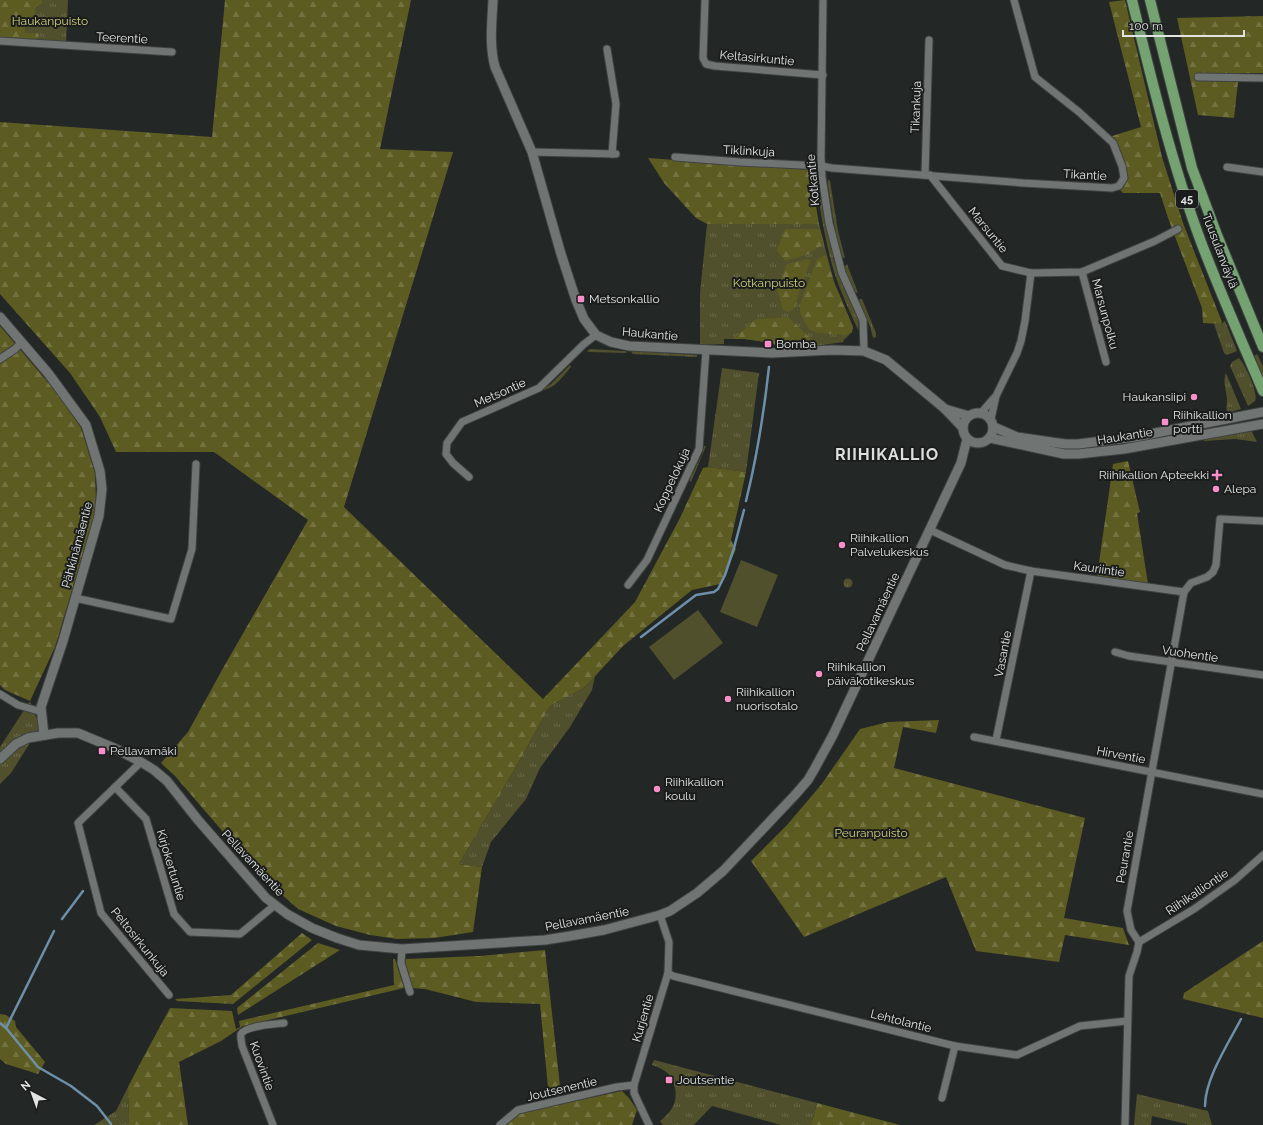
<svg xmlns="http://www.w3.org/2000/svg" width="1263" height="1125" font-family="Raleway,sans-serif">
<defs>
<pattern id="grass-tufts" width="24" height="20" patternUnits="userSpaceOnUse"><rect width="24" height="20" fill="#50502c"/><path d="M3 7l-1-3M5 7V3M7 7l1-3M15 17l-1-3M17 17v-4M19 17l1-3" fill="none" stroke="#69694a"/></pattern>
<pattern id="forest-firs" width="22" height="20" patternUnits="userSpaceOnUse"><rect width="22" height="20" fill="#5c5b21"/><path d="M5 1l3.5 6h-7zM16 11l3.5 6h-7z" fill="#737241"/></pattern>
</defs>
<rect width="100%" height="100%" fill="#232726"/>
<g fill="url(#grass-tufts)">
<path d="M 42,0 L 68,0 L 66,43 L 38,41 L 25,33 C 27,17 28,14 42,4 Z"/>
<path d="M 819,179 L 826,220 L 834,261 L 843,286 L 859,320 L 858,330 C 848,307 837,285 831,261 C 824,235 820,208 816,182 L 817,180 Z"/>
<path d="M 828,179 L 830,181 L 838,231 L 845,258 L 841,257 L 835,230 L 828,186 Z"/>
<path d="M 707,224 L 819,224 L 834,282 L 853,327 L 852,332 L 843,341 L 844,342 L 808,347 L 775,345 L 773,343 L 745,339 L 724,339 L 724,344 L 700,345 L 700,293 Z"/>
<path d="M 847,264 L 858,293 L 854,292 L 844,268 Z"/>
<path d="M 860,299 L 862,299 L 876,333 L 876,337 L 873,338 L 870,326 L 859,301 Z"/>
<path d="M 1225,321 L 1237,351 L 1227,355 L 1224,353 L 1214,324 L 1221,324 Z"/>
<path d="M 590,349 L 625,351 L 627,352 L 626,353 L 589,352 L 587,351 Z"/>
<path d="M 632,351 L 696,355 L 697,355 L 697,357 L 633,354 L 631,352 Z"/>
<path d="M 1257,354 L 1263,366 L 1263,378 L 1253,357 Z"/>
<path d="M 1239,358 C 1245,364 1259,394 1255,401 L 1248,406 L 1230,366 L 1232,362 Z"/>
<path d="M 570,365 L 571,367 C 563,376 556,387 544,390 L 543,389 L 551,384 Z"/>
<path d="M 722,368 L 759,373 L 746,472 L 708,467 Z"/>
<path d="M 1226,373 L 1241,409 L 1227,413 C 1226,408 1227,405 1227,400 C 1227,391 1222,382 1226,373 Z"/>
<path d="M 1251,430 L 1257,442 L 1235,439 L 1204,441 L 1204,438 Z"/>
<path d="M 704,446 L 706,446 L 691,482 L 689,480 L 702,455 Z"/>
<circle cx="848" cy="583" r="4.5"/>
<path d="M 595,676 L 592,690 L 570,727 L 540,768 L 526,799 L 491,842 L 482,867 L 459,864 L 517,765 L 550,706 L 584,688 Z"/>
<path d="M 30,701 L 36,717 L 43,722 L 11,773 L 0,784 L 0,747 Z"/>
<path d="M 654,1060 L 817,1103 L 811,1125 L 781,1125 L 712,1106 L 694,1125 L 663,1125 L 660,1121 C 671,1112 678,1103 675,1088 C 672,1074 666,1070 652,1065 Z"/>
<path d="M 128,1087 L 129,1125 L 94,1125 L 116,1111 Z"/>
<path d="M 1137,1094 L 1208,1111 L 1212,1125 L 1187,1125 L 1187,1124 L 1152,1116 L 1151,1125 L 1134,1125 Z"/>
</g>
<g fill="url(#forest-firs)">
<path d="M 0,0 L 42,0 L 42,4 L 36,8 L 34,17 L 27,19 L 25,33 L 38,33 L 38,41 L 0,38 Z"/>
<path d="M 225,0 L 411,0 L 380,149 L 453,152 L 344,507 L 543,699 L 635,602 L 680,518 L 703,468 L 708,467 L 746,472 L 731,540 L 736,549 L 720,584 L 692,590 L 623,646 L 584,688 L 550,706 L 517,765 L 459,864 L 482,867 L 473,932 L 434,938 L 397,939 L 370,935 L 336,926 L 298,909 L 261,876 L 175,776 L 161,763 L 188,732 L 222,670 L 308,520 L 214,452 L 116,452 L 100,417 L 70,373 L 0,294 L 0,122 L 212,137 Z"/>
<path d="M 1125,0 L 1162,157 L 1183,223 L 1222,322 L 1221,324 L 1203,323 L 1202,308 L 1168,218 L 1160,193 L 1123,193 L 1119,189 L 1125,178 L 1109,137 L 1141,127 L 1109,2 Z"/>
<path d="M 1263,16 L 1263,73 L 1239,73 L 1234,118 L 1198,115 L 1177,18 Z"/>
<path d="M 648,158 L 810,170 L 819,224 L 707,224 L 696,218 L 664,183 Z"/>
<path d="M 785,229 L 820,229 L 824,244 L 808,254 L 785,261 L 777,250 Z"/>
<path d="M 826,255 L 834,282 L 853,327 L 852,332 L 845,335 L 817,333 L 809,329 L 800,313 L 800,304 L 817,259 Z"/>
<path d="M 807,259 L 811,261 L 803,281 L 795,307 L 789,312 L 783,310 L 777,288 L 787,264 Z"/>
<path d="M 788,317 L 810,338 L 808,347 L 775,345 L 773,343 L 745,339 L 733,339 L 756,319 Z"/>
<path d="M 0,326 L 59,395 L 81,428 L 95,473 L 96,501 L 93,520 L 55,647 L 30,701 L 5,690 L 0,685 Z"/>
<path d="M 1128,461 L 1140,512 L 1137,513 L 1148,584 L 1097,577 L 1113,464 Z"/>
<path d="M 939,720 L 936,733 L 903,727 L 894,768 L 1085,818 L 1064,918 L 1123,928 L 1129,945 L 1065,935 L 1059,962 L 976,951 L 946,877 L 804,937 L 751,861 L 787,825 L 821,785 L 860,729 L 888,722 Z"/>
<path d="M 302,933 L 312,940 L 233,1004 L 177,1001 L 175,999 L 231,995 Z"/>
<path d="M 1263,941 L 1263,1018 L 1183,999 L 1184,993 Z"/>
<path d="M 318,943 L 340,950 L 238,1015 L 237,1008 Z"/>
<path d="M 545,950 L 561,1095 L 549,1098 L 540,1004 L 476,1002 L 425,989 L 412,988 L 405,964 L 406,959 L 479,956 Z"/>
<path d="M 393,959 L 395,959 L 404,988 L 243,1026 L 221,1041 L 179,1062 L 188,1125 L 129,1125 L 128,1087 L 143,1058 L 170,1008 L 232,1011 L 236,1029 L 240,1027 L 239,1021 L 394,985 Z"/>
<path d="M 0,1014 L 6,1015 L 15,1021 L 16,1027 L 45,1062 L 38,1074 L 6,1064 L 0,1059 Z"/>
<path d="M 622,1091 L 629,1098 L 637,1110 L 632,1125 L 504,1125 L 519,1113 Z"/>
<path d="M 817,1103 L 900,1125 L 811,1125 Z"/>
</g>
<g fill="#50502c">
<path d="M 741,560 L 778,575 L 757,627 L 720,612 Z"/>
<path d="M 698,610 L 723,643 L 674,680 L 649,647 Z"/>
</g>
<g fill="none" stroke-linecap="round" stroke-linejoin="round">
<g stroke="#6e8fa9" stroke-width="2.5">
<path d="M 746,501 C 757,457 764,412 769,367"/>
<path d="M 641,637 L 696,595 L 714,592 L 718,589 L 725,575 L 734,548 L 744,510"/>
<path d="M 62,919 L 83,891"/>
<path d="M 0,1023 L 6,1028 L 38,1067 L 71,1086 L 97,1106 L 111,1124"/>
<path d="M 6,1028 L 54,931"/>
<path d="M 1205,1106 C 1205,1079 1228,1044 1241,1019"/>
</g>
<defs>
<g id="street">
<path d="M 705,0 L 703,58 L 706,64 L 715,66 L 823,75"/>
<path d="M 823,0 L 821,157 L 822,177 L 829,223 L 842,273 L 863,320 L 864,351"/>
<path d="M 0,41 L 172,52"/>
<path d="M 607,49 L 616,104 L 612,154"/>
<path d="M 1198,77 L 1263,78"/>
<path d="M 532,152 L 616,154"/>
<path d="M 675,157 L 740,162 L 821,166 L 832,168 L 1023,183 L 1112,188 L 1119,186 L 1124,178 L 1122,166 L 1113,143 L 1079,112 L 1035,77 L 1014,0"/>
<path d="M 1227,167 L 1263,172"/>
<path d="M 925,175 L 929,40"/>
<path d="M 930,175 L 1002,266 L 1031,273 L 1082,272 L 1155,241 L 1178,229"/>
<path d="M 1082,272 L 1106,362"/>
<path d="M 0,359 L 15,349 L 22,342"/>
<path d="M 981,413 L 994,398"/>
<path d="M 991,419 L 996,396 L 1017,353 L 1021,341 L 1025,321 L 1031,273"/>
<path d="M 469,477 L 453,463 L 446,454 L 447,443 L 462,422 L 539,388 L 584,344 L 596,335"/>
<path d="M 930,530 L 1005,565 L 1031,571 L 1184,592"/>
<path d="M 628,585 L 647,560 L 699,449 L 706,350"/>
<path d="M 75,598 L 171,619 L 192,549 L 196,464"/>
<path d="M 1115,652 L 1129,656 L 1263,675"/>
<path d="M 0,694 L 18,705 L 42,712"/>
<path d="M 974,737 L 1263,794"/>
<path d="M 996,740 L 1031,571"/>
<path d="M 141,762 L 78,823 L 101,913 L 169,995"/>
<path d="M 115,787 L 146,819 L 174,914 L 190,932 L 240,934 L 275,905"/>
<path d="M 1139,942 L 1194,909 L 1235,880 L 1263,855"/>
<path d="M 402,949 L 401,963 L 410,992"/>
<path d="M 668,973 L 673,976 L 955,1046 L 1017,1055 L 1080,1026 L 1127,1021"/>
<path d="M 942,1098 L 955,1046"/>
<path d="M 273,1125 L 242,1046 C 242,1043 240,1038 241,1034 C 245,1026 275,1024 284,1023"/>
<path d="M 500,1125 L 518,1110 L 617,1087 L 634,1085"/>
<path d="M 649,1125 L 634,1093 L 634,1085 L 668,973 L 669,942 L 660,915"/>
<path d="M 1125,1125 L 1129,976 L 1137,952 L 1139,942 L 1131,930 L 1127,911 L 1184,592 L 1191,583 L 1207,577 L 1213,572 L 1216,565 L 1220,519 L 1263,521"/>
</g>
<g id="secondary">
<path d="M 493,0 C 492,22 489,45 495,67 L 532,152 L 561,254 L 576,300 L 584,319 L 596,335 L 611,342 L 629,346 L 772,353 L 832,350 L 864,351 L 886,360 L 944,408 L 963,428"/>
<path d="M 0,317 L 48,373 L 86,425 L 100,471 L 102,489 L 99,516 L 63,641 L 41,707 L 44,735"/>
<path d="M 945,409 L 969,416"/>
<circle cx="978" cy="428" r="15"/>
<path d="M 994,427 L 1017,437 L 1065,444 L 1078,444 L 1135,437 L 1263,412"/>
<path d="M 990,438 L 1064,454 L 1078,454 L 1124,449 L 1263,424"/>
<path d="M 0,759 L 16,744 L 28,738 L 58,733 L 78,733 L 114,748 L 141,762 L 154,770 L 167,781 L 198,820 L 266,898 L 287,914 L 312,928 L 337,938 L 359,945 L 402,949 L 545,940 L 570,936 L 604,930 L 660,915 L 670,911 L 697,893 L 723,871 L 795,795 L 808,780 L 815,768 L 833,735 L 961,463 L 967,439"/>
</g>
<g id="primary">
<path d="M 1132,0 C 1152,82 1172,164 1201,242 C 1220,292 1242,342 1263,391"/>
<path d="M 1150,0 L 1192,168 L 1217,235 L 1263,347"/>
</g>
</defs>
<use href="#street" stroke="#3f4342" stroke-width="9"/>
<use href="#secondary" stroke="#3f4342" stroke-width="11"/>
<use href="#primary" stroke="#3f4342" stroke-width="12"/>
<use href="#street" stroke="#707573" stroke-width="7"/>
<use href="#secondary" stroke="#707573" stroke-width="9"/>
<use href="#primary" stroke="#74a271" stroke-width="10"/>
</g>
<g fill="#f98fc9" stroke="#1a1d1c" stroke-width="1.5">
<rect x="577" y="295" width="8" height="8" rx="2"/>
<rect x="764" y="340" width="8" height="8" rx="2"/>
<circle cx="1194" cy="397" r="4"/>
<rect x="1161" y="418" width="8" height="8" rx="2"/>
<path d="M1215 469h4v4h4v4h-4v4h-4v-4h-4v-4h4z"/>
<circle cx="1216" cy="489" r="4"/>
<circle cx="842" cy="545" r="4"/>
<circle cx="819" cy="674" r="4"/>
<circle cx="728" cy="699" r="4"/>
<rect x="98" y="747" width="8" height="8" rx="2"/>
<circle cx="657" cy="789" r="4"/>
<rect x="665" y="1076" width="8" height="8" rx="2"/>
</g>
<g text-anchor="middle" stroke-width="4" stroke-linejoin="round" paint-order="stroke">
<rect fill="#1a1d1c" stroke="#a5a8a7" stroke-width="1" x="1176" y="190" width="22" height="18" rx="3"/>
<g font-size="11" font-weight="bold" fill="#e1e3e3">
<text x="1187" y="203">45</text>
</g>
<g font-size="12" fill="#d2d17b" stroke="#1a1d1c">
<text x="50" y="25">Haukanpuisto</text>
<text x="769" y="287">Kotkanpuisto</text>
<text x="871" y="837">Peuranpuisto</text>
</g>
<g font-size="12" fill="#e1e3e3" stroke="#1a1d1c">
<text transform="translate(122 38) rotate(3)" y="4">Teerentie</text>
<text transform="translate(757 58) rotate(5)" y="4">Keltasirkuntie</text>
<text transform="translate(916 107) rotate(-88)" y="4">Tikankuja</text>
<text transform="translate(749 151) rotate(3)" y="4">Tiklinkuja</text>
<text transform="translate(1085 175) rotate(3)" y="4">Tikantie</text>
<text transform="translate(813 180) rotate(-95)" y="4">Kotkantie</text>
<text transform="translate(988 230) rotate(51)" y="4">Marsuntie</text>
<text transform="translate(1220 251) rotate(69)" y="4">Tuusulanväylä</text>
<text transform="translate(1105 314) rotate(75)" y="4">Marsunpolku</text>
<text transform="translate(650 334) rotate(5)" y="4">Haukantie</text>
<text transform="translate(500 393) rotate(-24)" y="4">Metsontie</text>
<text transform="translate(1125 436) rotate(-9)" y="4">Haukantie</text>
<text transform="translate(672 480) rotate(-65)" y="4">Koppelokuja</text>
<text transform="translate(77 545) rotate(-75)" y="4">Pähkinämäentie</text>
<text transform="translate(1099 569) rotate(8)" y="4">Kauriintie</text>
<text transform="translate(878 612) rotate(-65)" y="4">Pellavamäentie</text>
<text transform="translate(1003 654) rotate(-79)" y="4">Vasantie</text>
<text transform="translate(1190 654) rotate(8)" y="4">Vuohentie</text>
<text transform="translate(1121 755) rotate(11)" y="4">Hirventie</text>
<text transform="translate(1125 857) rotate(-80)" y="4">Peurantie</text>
<text transform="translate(253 863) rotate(47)" y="4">Pellavamäentie</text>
<text transform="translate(171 865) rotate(73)" y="4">Kirjokertuntie</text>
<text transform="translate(1197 892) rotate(-34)" y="4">Riihikalliontie</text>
<text transform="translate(587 919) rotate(-11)" y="4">Pellavamäentie</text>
<text transform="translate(140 942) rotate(51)" y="4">Peltosirkunkuja</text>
<text transform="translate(643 1018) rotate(-74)" y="4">Kurjentie</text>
<text transform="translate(901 1021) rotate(14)" y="4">Lehtolantie</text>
<text transform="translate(262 1066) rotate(70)" y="4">Kuovintie</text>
<text transform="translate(562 1089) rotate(-13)" y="4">Joutsenentie</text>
</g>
<g font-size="12" fill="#e1e3e3" stroke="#1a1d1c" text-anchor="start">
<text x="589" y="303">Metsonkallio</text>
<text x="776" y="348">Bomba</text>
<text x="1186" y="401" text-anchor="end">Haukansiipi</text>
<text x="1173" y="419">Riihikallion<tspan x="1173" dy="14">portti</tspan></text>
<text x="1209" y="479" text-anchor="end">Riihikallion Apteekki</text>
<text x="1224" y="493">Alepa</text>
<text x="850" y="542">Riihikallion<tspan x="850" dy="14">Palvelukeskus</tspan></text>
<text x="827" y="671">Riihikallion<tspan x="827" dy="14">päiväkotikeskus</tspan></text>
<text x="736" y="696">Riihikallion<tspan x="736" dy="14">nuorisotalo</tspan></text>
<text x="110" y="755">Pellavamäki</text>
<text x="665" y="786">Riihikallion<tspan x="665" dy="14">koulu</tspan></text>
<text x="677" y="1084">Joutsentie</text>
</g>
<g font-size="16" font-weight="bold" letter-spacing="1" fill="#dbe0de" stroke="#1a1d1c">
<text x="887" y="460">RIIHIKALLIO</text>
</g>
</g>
<g transform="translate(32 1093) rotate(319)" stroke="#1a1d1c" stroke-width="3" paint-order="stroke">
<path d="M0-3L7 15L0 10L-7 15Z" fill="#e1e3e3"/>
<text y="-6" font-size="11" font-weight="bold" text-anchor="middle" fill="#e1e3e3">N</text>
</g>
<path d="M1123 30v6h121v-6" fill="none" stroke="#e1e3e3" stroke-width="2"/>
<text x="1129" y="30" font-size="12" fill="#e1e3e3" stroke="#1a1d1c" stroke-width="3" paint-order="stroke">100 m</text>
</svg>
